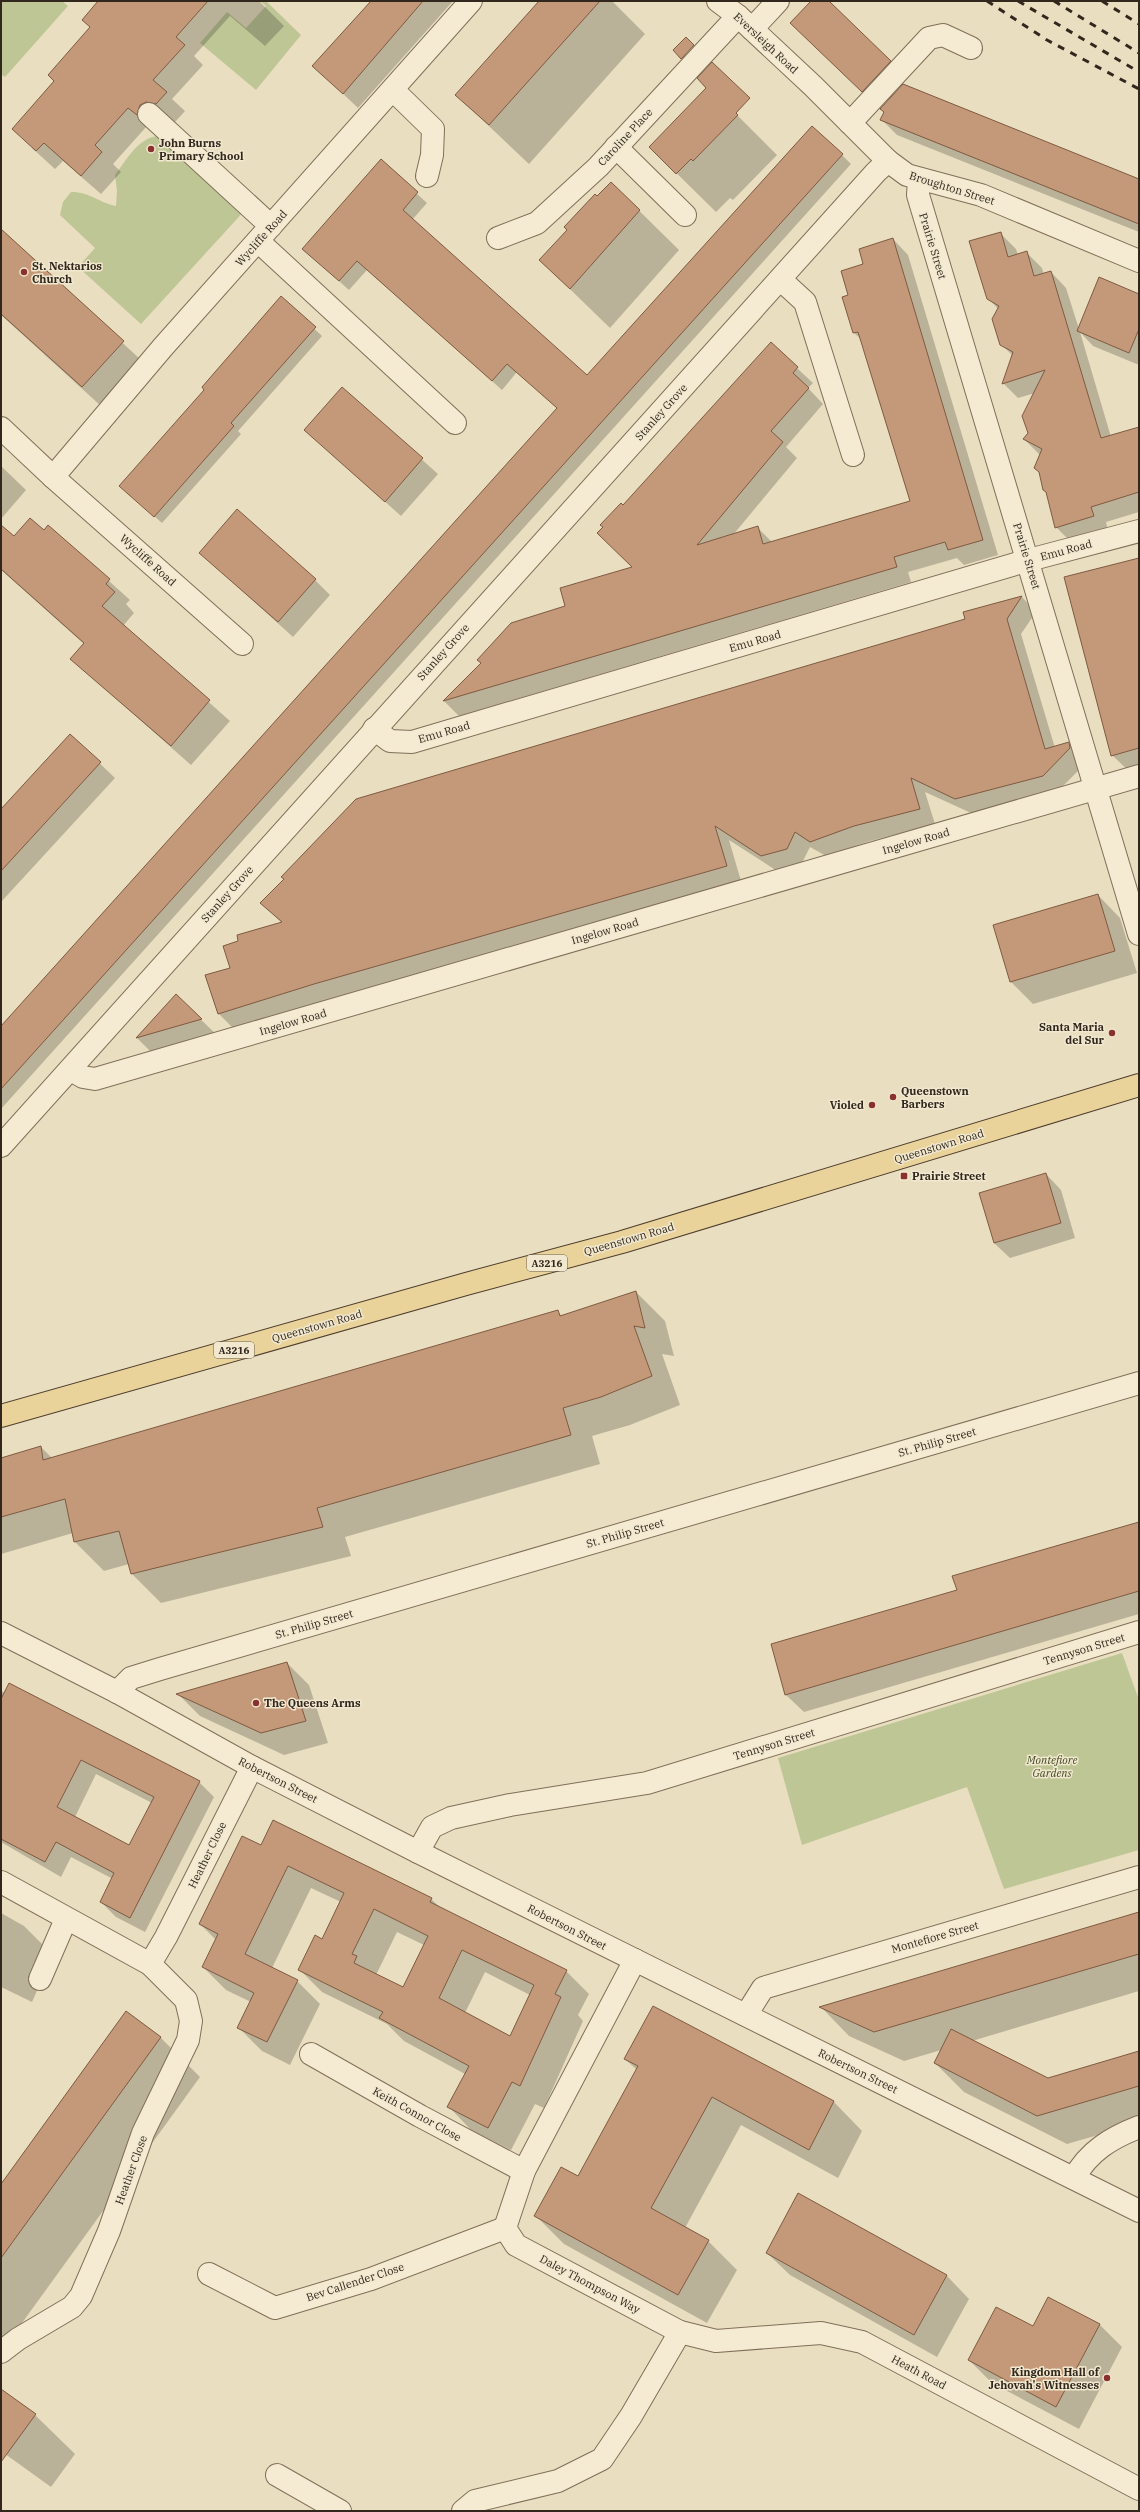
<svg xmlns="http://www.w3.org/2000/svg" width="1140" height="2512" font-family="'IBM Plex Serif',serif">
<rect width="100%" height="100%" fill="#e9dec0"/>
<g fill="#bfc695">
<path d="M 1,1 L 62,1 L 68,6 L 5,77 L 1,74 Z"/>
<path d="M 260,1 L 266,1 L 301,35 L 256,90 L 200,43 L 227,12 L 246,28 L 266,6 Z"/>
<path d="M 158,136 L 246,209 L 141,324 L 78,267 L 95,248 L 60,215 L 63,202 L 71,192 C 91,192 97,202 116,206 L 117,191 L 115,175 C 127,159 138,138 158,136 Z"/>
<path d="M 1122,1653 L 1139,1700 L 1139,1850 L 1004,1889 L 967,1787 L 802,1845 L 778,1758 Z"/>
</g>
<g fill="#0003" fill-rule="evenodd">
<path d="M 99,1 L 259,1 L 284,26 L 265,46 L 230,16 L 194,56 L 203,65 L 172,99 L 185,111 L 175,122 L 165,120 L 147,126 L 113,164 L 121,172 L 101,194 L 63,161 L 55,169 L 32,148 L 55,81 L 91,28 Z"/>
<path d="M 372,1 L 453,1 L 358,108 L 314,66 Z"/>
<path d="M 540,1 L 612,1 L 645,34 L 529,164 L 456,95 Z"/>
<path d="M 813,1 L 828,1 L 905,76 L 878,106 L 807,38 Z"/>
<path d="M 737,115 L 777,155 L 733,200 L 730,198 L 716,212 L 650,147 Z"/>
<path d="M 882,120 L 1139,180 L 1139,232 L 897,135 Z"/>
<path d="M 842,155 L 851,164 L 1,1109 L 1,1027 L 558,409 L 517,372 L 502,390 L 367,270 L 349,290 L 313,258 L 381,161 L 427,203 L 412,220 L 587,377 Z"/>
<path d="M 611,183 L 679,250 L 610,328 L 540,260 Z"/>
<path d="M 1,231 L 153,371 L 112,416 L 1,315 Z"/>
<path d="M 1000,233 L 1016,249 L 1018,255 L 1027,253 L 1042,268 L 1044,275 L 1051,272 L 1066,288 L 1079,329 L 1139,294 L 1139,365 L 1093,346 L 1080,332 L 1111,437 L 1139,428 L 1139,512 L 1106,522 L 1108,531 L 1071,542 L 1056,527 L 1048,493 L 1040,473 L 1035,468 L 1040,455 L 1024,439 L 1029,433 L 1035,393 L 1018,398 L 1003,383 L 1013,356 L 1001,344 L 998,309 L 988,298 Z"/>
<path d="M 893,239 L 908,255 L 998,555 L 964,565 L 957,558 L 908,572 L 911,582 L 459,716 L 444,701 L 482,663 L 566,607 L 634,567 L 623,506 L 771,344 L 813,383 L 808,388 L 823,404 L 786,447 L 797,458 L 733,535 L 758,528 L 772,542 L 912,502 L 862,340 L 854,333 L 864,264 Z"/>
<path d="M 281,298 L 322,336 L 238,431 L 241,434 L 162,523 L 128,493 Z"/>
<path d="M 342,388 L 438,474 L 401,516 L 305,430 Z"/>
<path d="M 1,466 L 26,490 L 1,519 Z"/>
<path d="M 1,526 L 14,537 L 44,531 L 48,526 L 130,600 L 126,604 L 134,613 L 123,626 L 230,721 L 191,765 L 71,659 L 84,644 L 1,570 Z"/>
<path d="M 200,553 L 315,580 L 330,595 L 293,637 Z"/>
<path d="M 1139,561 L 1139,775 L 1134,776 L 1112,755 Z"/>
<path d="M 1022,597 L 1036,612 L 1021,634 L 1055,748 L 1068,744 L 1084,759 L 1085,764 L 1058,791 L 971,813 L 925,792 L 935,824 L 870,841 L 826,856 L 810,847 L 802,863 L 777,871 L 729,840 L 741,881 L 329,999 L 234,1029 L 219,1014 L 240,942 L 282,923 L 262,903 L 966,620 L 964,612 Z"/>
<path d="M 70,735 L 115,778 L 1,902 L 1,811 Z"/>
<path d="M 1098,895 L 1120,918 L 1137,973 L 1033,1004 L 1011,982 L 994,926 Z"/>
<path d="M 176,996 L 216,1034 L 152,1053 L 137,1038 Z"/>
<path d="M 1046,1174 L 1061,1190 L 1075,1238 L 1010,1258 L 994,1243 Z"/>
<path d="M 636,1292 L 665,1321 L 674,1356 L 662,1354 L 680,1405 L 630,1425 L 592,1436 L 600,1464 L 345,1537 L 351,1556 L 161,1603 L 132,1574 L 129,1564 L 104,1571 L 75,1542 L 73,1533 L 1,1554 L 1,1459 L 41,1447 L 53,1459 L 557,1311 L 562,1316 Z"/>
<path d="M 1139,1523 L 1139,1614 L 804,1712 L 786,1695 Z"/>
<path d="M 287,1663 L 309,1685 L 328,1743 L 284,1755 L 200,1716 L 178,1694 Z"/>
<path d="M 1,1691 L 199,1782 L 214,1797 L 145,1932 L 116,1917 L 101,1902 L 113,1879 L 71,1857 L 61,1877 L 1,1842 ZM 96,1774 L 152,1803 L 129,1846 L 75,1817 Z"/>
<path d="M 262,1846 L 431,1899 L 442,1909 L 566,1971 L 589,1994 L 578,2015 L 583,2021 L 544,2108 L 535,2104 L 511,2150 L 471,2130 L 449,2107 L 465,2074 L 404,2041 L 387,2024 L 322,1992 L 299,1969 L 322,1940 L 341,1902 L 311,1888 L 272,1968 L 297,1981 L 320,2004 L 290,2065 L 262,2051 L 239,2028 L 251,2002 L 226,1990 L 203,1967 L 216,1940 L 200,1924 ZM 397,1932 L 424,1945 L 403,1988 L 376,1975 ZM 485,1972 L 530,1995 L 511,2038 L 465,2013 Z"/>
<path d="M 1,1913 L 24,1926 L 53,1955 L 32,2002 L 1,1987 Z"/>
<path d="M 1139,1913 L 1139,1991 L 972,2041 L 1047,2079 L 1139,2052 L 1139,2123 L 1067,2144 L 964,2092 L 935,2063 L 941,2050 L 904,2061 L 849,2036 L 821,2007 Z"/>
<path d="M 127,2012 L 161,2038 L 200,2077 L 1,2352 L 1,2186 Z"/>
<path d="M 625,2059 L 834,2102 L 862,2131 L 838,2178 L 741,2125 L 685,2228 L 708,2241 L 737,2270 L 707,2323 L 564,2244 L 535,2215 L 579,2178 L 637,2070 Z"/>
<path d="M 799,2195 L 947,2276 L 969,2299 L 937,2357 L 790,2275 L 767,2253 Z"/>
<path d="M 1099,2324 L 1122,2347 L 1079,2429 L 992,2383 L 969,2360 L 1033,2328 Z"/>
<path d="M 1,2390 L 35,2415 L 75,2454 L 51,2487 L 1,2451 Z"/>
</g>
<g fill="#c49979" stroke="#7e5a41" fill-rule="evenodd">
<path d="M 98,1 L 208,1 L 176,37 L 185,45 L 153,80 L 167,92 L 156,104 L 146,102 L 140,105 L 137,115 L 128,108 L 95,145 L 102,152 L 81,176 L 44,143 L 36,151 L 12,129 L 54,81 L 48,75 L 90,27 L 82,20 Z"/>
<path d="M 371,1 L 423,1 L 343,94 L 312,66 Z"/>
<path d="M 539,1 L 600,1 L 489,125 L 455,95 Z"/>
<path d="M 811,1 L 829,1 L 891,61 L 862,92 L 790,23 Z"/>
<path d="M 686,37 L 694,45 L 681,59 L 673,50 Z"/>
<path d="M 712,62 L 750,98 L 736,113 L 738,115 L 693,161 L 691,159 L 676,174 L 649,147 L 706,88 L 697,78 Z"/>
<path d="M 903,84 L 1139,179 L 1139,224 L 880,120 L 884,112 L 880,109 Z"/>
<path d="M 812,126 L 843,154 L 1,1089 L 1,1026 L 557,408 L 507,364 L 492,381 L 357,261 L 339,281 L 302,249 L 381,159 L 418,192 L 403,210 L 587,375 Z"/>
<path d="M 611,182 L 640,210 L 570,289 L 539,260 L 567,230 L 564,227 L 595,194 L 597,196 Z"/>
<path d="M 1,229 L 124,341 L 82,387 L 1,314 Z"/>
<path d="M 1001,232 L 1008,257 L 1027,251 L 1034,276 L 1051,271 L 1101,438 L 1139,427 L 1139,492 L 1091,507 L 1094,516 L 1055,528 L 1046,492 L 1043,490 L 1039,472 L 1034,468 L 1042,449 L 1023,439 L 1028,433 L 1022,416 L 1045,370 L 1002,384 L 1013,352 L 1000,345 L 992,319 L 999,306 L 987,299 L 969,241 Z"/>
<path d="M 893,238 L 983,540 L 948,550 L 945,542 L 894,557 L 897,567 L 443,701 L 481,663 L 477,660 L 511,623 L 565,606 L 560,588 L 632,567 L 597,533 L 603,527 L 600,525 L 621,503 L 623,505 L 771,342 L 798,367 L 793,373 L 809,388 L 771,431 L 783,442 L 697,545 L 758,526 L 763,544 L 910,501 L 858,332 L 853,333 L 842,297 L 848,295 L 841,271 L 863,264 L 859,249 Z"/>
<path d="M 1099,277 L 1139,294 L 1139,329 L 1129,353 L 1077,331 Z"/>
<path d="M 281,296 L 316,327 L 231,423 L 234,426 L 154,517 L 119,486 L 204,390 L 202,387 Z"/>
<path d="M 342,387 L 423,458 L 385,502 L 304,430 Z"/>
<path d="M 237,509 L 316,579 L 278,622 L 199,553 Z"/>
<path d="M 30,518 L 44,530 L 48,525 L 110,579 L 106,584 L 115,592 L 102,606 L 210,700 L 171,746 L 70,659 L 84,643 L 1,569 L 1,525 L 14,536 Z"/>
<path d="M 1139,558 L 1139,748 L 1111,756 L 1064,577 Z"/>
<path d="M 1022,596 L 1007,619 L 1045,749 L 1069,742 L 1070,748 L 1043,776 L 955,799 L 911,778 L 920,809 L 854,826 L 810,842 L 795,832 L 787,849 L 761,856 L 715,826 L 727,866 L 314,984 L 218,1014 L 205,975 L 230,968 L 223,946 L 238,941 L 237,935 L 282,922 L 260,903 L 284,879 L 281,877 L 356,799 L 965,619 L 963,612 Z"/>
<path d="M 70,734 L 101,762 L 1,871 L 1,809 Z"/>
<path d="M 1098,894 L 1115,951 L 1010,982 L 993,925 Z"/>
<path d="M 176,994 L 202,1019 L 136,1038 Z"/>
<path d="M 1046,1173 L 1061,1223 L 994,1243 L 979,1193 Z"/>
<path d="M 636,1291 L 645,1328 L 634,1326 L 652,1376 L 601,1397 L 563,1408 L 571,1435 L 317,1508 L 323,1527 L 131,1574 L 119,1531 L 74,1542 L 65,1499 L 1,1517 L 1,1458 L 41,1446 L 43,1460 L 558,1310 L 560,1316 Z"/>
<path d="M 1139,1522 L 1139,1591 L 785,1695 L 771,1644 L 957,1590 L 952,1576 Z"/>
<path d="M 287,1662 L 306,1721 L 261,1733 L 176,1694 Z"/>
<path d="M 9,1683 L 200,1781 L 130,1918 L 100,1902 L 114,1873 L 56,1842 L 45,1862 L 1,1839 L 1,1699 ZM 81,1760 L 154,1797 L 129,1845 L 57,1807 Z"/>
<path d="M 273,1820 L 432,1898 L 430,1902 L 567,1970 L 555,1994 L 561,1997 L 520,2086 L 512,2082 L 488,2128 L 447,2107 L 469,2066 L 379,2018 L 383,2012 L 298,1970 L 315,1935 L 322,1939 L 344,1893 L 288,1866 L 245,1954 L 298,1980 L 267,2042 L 237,2028 L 254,1993 L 202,1967 L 218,1934 L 199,1924 L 242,1836 L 261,1845 ZM 374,1909 L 428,1936 L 403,1987 L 354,1963 L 357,1956 L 352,1954 ZM 462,1950 L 534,1985 L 510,2036 L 439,1998 Z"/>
<path d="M 1139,1912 L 1139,1954 L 874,2032 L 819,2007 Z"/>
<path d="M 653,2006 L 834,2101 L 809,2150 L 712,2097 L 651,2208 L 709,2240 L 678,2295 L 534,2216 L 561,2167 L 578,2176 L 638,2066 L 624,2059 Z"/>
<path d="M 126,2011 L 161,2037 L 1,2258 L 1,2184 Z"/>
<path d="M 951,2029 L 1048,2078 L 1139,2051 L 1139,2086 L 1037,2116 L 934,2063 Z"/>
<path d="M 798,2193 L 947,2275 L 914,2335 L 766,2253 Z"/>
<path d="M 1048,2297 L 1100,2324 L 1056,2407 L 968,2360 L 996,2307 L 1033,2326 Z"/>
<path d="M 1,2389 L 36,2414 L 1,2462 Z"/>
</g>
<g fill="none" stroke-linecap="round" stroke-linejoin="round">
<defs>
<g id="minor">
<path d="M 718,1 L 738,16 L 813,86 L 888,161 L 907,175 L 981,195 L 1139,261"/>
<path d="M 752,29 L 778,1"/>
<path d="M 393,90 L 433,129 L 432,155 L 427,176"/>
<path d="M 149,114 L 271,226"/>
<path d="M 850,123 L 929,38 L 943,35 L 971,48"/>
<path d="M 616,147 L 685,215"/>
<path d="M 919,179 L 918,195 L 1139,934"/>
<path d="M 498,238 L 537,223 L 598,167 L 738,16"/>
<path d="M 258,241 L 455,423"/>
<path d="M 781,280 L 805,302 L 853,455"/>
<path d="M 1,428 L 53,477"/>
<path d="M 242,644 L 53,477 L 163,347 L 471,1"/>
<path d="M 374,729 L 390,741 L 412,742 L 1029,560 L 1139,531"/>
<path d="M 71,1070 L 83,1077 L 95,1079 L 1139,776"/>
<path d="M 1,1146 L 876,172 L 888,161"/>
<path d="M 1,1633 L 117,1692 L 252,1767 L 418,1852 L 1139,2211"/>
<path d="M 117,1692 L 131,1678 L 160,1669 L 1139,1383"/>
<path d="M 418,1852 L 432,1827 L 451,1818 L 510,1805 L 647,1783 L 1139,1632"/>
<path d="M 1,1882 L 150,1964 L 166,1937 L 252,1767"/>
<path d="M 40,1979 L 66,1919"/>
<path d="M 746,2015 L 763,1988 L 1139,1877"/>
<path d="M 311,2054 L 420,2116 L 524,2171"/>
<path d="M 1074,2178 C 1089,2151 1111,2138 1139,2127"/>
<path d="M 209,2274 L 275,2308 L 371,2279 L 505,2228"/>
<path d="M 680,2332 L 716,2341 L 821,2333 L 862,2342 L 1139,2489"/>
<path d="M 1,2352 L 18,2339 L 72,2307 L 81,2296 L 109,2231 L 143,2133 L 188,2040 L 191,2021 L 186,2000 L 150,1964"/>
<path d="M 277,2475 L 340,2511"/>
<path d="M 463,2511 L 475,2501 L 558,2481 L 602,2459 L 631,2416 L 680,2332 L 516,2245 L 505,2228 L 524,2171 L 635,1960"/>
</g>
<path id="major" d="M 1,1416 L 466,1284 L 622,1242 L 1139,1085"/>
</defs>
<use href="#minor" stroke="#816f59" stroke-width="24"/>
<use href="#major" stroke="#4e3d2e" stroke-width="24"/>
<use href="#minor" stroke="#f5ebd2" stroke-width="22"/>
<use href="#major" stroke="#ead39a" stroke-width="22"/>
<g stroke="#31271d" stroke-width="3" stroke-dasharray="7 7" stroke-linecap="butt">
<path d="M 987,1 L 1047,40 L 1139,89"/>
<path d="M 1018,1 L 1139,72"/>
<path d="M 1054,1 L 1139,53"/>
<path d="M 1102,1 L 1139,24"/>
</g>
</g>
<g fill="#8a302f" stroke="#f1e8cf" stroke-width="1.5">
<circle cx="151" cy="149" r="4"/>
<circle cx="24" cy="272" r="4"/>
<circle cx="1112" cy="1033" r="4"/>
<circle cx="893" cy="1097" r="4"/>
<circle cx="872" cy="1105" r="4"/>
<rect x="900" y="1172" width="8" height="8" rx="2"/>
<circle cx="256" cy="1703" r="4"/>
<circle cx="1107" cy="2378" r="4"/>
</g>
<g text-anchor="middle" stroke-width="3" stroke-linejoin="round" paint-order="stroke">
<g fill="#f1e8cf" stroke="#6b6152" stroke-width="1">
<rect x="527" y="1255" width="40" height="16" rx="3"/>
<rect x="214" y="1342" width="40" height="16" rx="3"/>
</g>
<g font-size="10" font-weight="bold" fill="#31271d">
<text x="547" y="1267">A3216</text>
<text x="234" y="1354">A3216</text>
</g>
<g font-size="11" fill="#31271d" stroke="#f1e8cf">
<text transform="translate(766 43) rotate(43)" y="4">Eversleigh Road</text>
<text transform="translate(625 137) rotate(-47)" y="4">Caroline Place</text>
<text transform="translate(952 188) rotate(17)" y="4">Broughton Street</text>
<text transform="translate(261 238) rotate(-48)" y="4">Wycliffe Road</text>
<text transform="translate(933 246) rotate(73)" y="4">Prairie Street</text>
<text transform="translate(661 412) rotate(-48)" y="4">Stanley Grove</text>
<text transform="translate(1066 550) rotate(-15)" y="4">Emu Road</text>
<text transform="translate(1027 556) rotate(73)" y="4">Prairie Street</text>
<text transform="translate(148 560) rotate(42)" y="4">Wycliffe Road</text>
<text transform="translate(755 641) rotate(-16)" y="4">Emu Road</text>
<text transform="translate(443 652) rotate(-48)" y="4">Stanley Grove</text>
<text transform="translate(444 732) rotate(-16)" y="4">Emu Road</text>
<text transform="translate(916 841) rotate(-16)" y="4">Ingelow Road</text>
<text transform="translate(227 894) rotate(-48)" y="4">Stanley Grove</text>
<text transform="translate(605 931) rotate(-16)" y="4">Ingelow Road</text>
<text transform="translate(293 1022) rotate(-16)" y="4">Ingelow Road</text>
<text transform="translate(939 1146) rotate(-17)" y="4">Queenstown Road</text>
<text transform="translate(629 1239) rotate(-16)" y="4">Queenstown Road</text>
<text transform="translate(317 1326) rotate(-16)" y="4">Queenstown Road</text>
<text transform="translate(937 1442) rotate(-16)" y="4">St. Philip Street</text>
<text transform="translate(625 1533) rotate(-16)" y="4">St. Philip Street</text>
<text transform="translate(314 1624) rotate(-16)" y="4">St. Philip Street</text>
<text transform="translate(1084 1649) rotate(-17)" y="4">Tennyson Street</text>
<text transform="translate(774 1744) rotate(-17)" y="4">Tennyson Street</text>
<text transform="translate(278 1780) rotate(27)" y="4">Robertson Street</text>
<text transform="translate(207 1855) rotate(-64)" y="4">Heather Close</text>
<text transform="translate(567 1927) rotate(27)" y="4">Robertson Street</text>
<text transform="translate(935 1937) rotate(-16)" y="4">Montefiore Street</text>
<text transform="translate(858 2071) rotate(26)" y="4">Robertson Street</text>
<text transform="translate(417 2114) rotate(29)" y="4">Keith Connor Close</text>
<text transform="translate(131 2170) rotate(-70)" y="4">Heather Close</text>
<text transform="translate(355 2282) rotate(-18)" y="4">Bev Callender Close</text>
<text transform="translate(590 2284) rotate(28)" y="4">Daley Thompson Way</text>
<text transform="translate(919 2372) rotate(28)" y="4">Heath Road</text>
</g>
<g font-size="11" font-weight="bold" fill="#31271d" stroke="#f1e8cf" text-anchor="start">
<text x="159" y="147">John Burns<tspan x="159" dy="13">Primary School</tspan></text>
<text x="32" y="270">St. Nektarios<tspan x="32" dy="13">Church</tspan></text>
<text x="1104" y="1031" text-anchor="end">Santa Maria<tspan x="1104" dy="13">del Sur</tspan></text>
<text x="901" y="1095">Queenstown<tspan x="901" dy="13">Barbers</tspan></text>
<text x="864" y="1109" text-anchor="end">Violed</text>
<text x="912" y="1180">Prairie Street</text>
<text x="264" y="1707">The Queens Arms</text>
<text x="1099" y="2376" text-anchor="end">Kingdom Hall of<tspan x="1099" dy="13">Jehovah's Witnesses</tspan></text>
</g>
<g font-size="11" font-style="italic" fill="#424c25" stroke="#f1e8cf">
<text x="1052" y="1764">Montefiore<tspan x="1052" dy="13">Gardens</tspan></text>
</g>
</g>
<rect width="1140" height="2512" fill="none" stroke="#31271d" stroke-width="4"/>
</svg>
